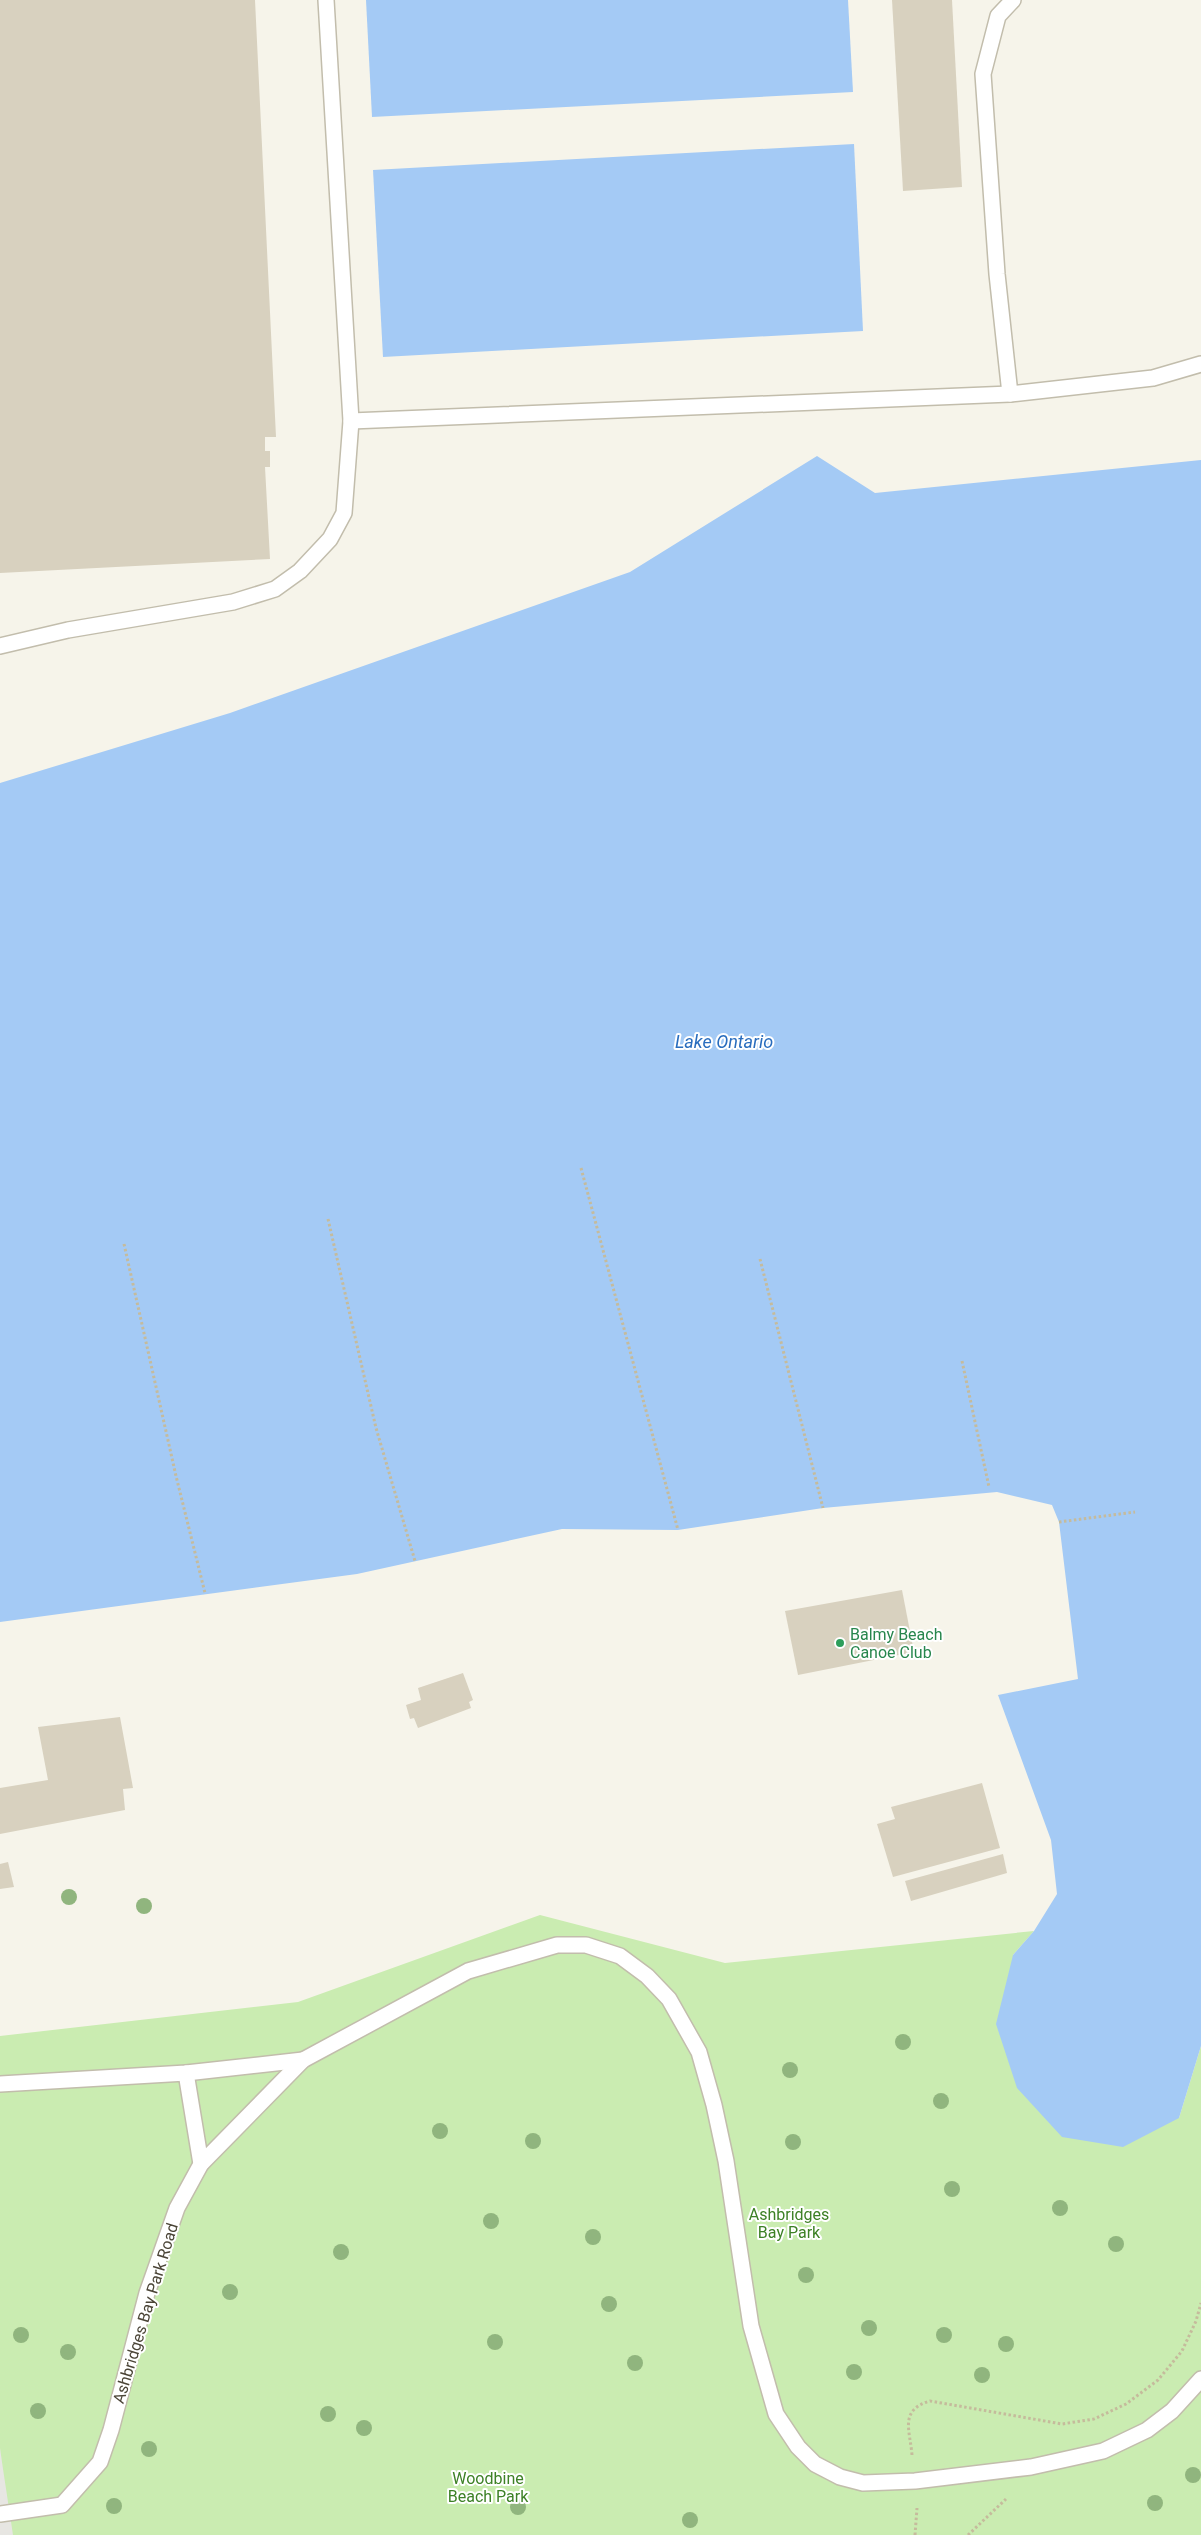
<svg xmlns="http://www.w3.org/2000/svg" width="1201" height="2535" font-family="Roboto,sans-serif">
<rect width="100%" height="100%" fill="#f6f4ea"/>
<path fill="#caecb1" d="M 540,1915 L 725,1963 L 1034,1931 L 1013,1955 L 1179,2118 L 1201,2046 L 1201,2535 L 0,2535 L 0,2036 L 298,2002 Z"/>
<path fill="#e7e6e2" d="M 0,2448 L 3,2469 L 13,2535 L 0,2535 Z"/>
<g fill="#a4caf5">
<path d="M 366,0 L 848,0 L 853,92 L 372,117 Z"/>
<path d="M 854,144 L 863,331 L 383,357 L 373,170 Z"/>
<path d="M 817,456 L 875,493 L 1201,460 L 1201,2046 L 1179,2118 L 1123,2147 L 1062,2137 L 1017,2088 L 996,2024 L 1013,1955 L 1034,1931 L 1057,1894 L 1051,1840 L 998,1695 L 1078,1679 L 1059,1522 L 1052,1505 L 997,1492 L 823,1508 L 678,1530 L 562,1529 L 357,1574 L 0,1622 L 0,783 L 230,713 L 630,572 Z"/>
</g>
<g fill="#d8d1bf">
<path d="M 0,0 L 255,0 L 276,437 L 265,437 L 265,451 L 270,451 L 270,467 L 265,467 L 270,559 L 0,573 Z"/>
<path d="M 892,0 L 952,0 L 962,187 L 903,191 Z"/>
<path d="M 902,1590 L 914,1652 L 798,1675 L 785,1611 Z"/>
<path d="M 463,1673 L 473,1700 L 469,1702 L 471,1708 L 418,1728 L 414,1718 L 410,1719 L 406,1705 L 421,1700 L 418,1688 Z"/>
<path d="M 120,1717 L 133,1788 L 123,1789 L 125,1810 L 0,1834 L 0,1788 L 48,1780 L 38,1727 Z"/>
<path d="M 982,1783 L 1000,1848 L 893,1877 L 877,1824 L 895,1819 L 891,1807 Z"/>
<path d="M 1003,1854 L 1007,1873 L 911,1901 L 905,1881 Z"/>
<path d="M 8,1862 L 14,1887 L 0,1889 L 0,1864 Z"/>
</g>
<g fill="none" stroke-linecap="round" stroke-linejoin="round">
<defs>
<g id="service">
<path d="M 1010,394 L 997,274 L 983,74 L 998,16 L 1013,0"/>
<path d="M 351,421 L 1010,394 L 1153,378 L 1201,364"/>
<path d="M 0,646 L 68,630 L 233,602 L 275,589 L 300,571 L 330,539 L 344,513 L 351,421 L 326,0"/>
<path d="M 186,2073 L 201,2164"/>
<path d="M 0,2084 L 186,2073 L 303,2060"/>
<path d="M 0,2514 L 62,2505 L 100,2462 L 111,2430 L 147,2293 L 177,2208 L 201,2164 L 303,2060 L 468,1971 L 557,1945 L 586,1945 L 620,1956 L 647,1976 L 669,1999 L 699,2052 L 714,2105 L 726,2161 L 751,2326 L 776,2414 L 798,2447 L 815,2464 L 840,2477 L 863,2483 L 915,2481 L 1031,2467 L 1103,2451 L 1147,2430 L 1172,2411 L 1201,2379"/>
</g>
</defs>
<use href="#service" stroke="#c2bdac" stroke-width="18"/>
<g stroke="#c5bb9c" stroke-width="3" stroke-dasharray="2.5 2.5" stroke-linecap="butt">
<path d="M 581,1168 L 678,1530"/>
<path d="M 328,1219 L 376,1428 L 415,1561"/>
<path d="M 124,1244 L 176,1476 L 205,1593"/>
<path d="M 760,1259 L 823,1508"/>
<path d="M 962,1361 L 989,1487"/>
<path d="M 1059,1522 L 1135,1512"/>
<path d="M 912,2455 C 910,2430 899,2410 930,2401 L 1062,2424 L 1094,2419 L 1126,2404 L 1158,2380 L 1182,2351 L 1196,2321 L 1201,2303"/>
<path d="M 915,2535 L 917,2508"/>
<path d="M 968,2535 L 1006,2499"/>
</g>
<use href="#service" stroke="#fff" stroke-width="15"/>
</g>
<g fill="#90b57e">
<circle cx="69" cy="1897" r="8"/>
<circle cx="144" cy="1906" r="8"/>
<circle cx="903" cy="2042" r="8"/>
<circle cx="790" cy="2070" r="8"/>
<circle cx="941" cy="2101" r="8"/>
<circle cx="440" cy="2131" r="8"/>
<circle cx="533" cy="2141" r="8"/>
<circle cx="793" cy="2142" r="8"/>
<circle cx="952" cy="2189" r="8"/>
<circle cx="1060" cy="2208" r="8"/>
<circle cx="491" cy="2221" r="8"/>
<circle cx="593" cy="2237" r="8"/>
<circle cx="1116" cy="2244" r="8"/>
<circle cx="341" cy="2252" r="8"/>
<circle cx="806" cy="2275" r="8"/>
<circle cx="230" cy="2292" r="8"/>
<circle cx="609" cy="2304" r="8"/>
<circle cx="869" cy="2328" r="8"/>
<circle cx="21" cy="2335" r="8"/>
<circle cx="944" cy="2335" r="8"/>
<circle cx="495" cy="2342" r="8"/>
<circle cx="1006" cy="2344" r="8"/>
<circle cx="68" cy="2352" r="8"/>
<circle cx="635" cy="2363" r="8"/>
<circle cx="854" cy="2372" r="8"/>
<circle cx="982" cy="2375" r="8"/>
<circle cx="38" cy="2411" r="8"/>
<circle cx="328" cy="2414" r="8"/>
<circle cx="364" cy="2428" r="8"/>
<circle cx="149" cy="2449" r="8"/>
<circle cx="1193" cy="2475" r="8"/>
<circle cx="1155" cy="2503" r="8"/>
<circle cx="114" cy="2506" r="8"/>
<circle cx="518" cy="2507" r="8"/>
<circle cx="690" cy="2520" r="8"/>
</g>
<circle fill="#2e9e5b" stroke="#fff" stroke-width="2" cx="840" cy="1643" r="5"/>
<g text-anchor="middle" stroke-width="4" stroke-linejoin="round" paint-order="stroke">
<g font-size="16" fill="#27864d" stroke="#fff" text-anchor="start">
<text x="850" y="1640">Balmy Beach<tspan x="850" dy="18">Canoe Club</tspan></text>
</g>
<g font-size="16" fill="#3d8126" stroke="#fff">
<text x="789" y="2220">Ashbridges<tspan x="789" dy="18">Bay Park</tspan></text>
<text x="488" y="2484">Woodbine<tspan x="488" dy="18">Beach Park</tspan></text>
</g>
<g font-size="16" fill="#4b4537" stroke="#fff">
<text transform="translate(145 2313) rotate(-73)" y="6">Ashbridges Bay Park Road</text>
</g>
<g font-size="18" font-style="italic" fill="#296dbe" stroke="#fff">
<text x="724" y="1048">Lake Ontario</text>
</g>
</g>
</svg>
